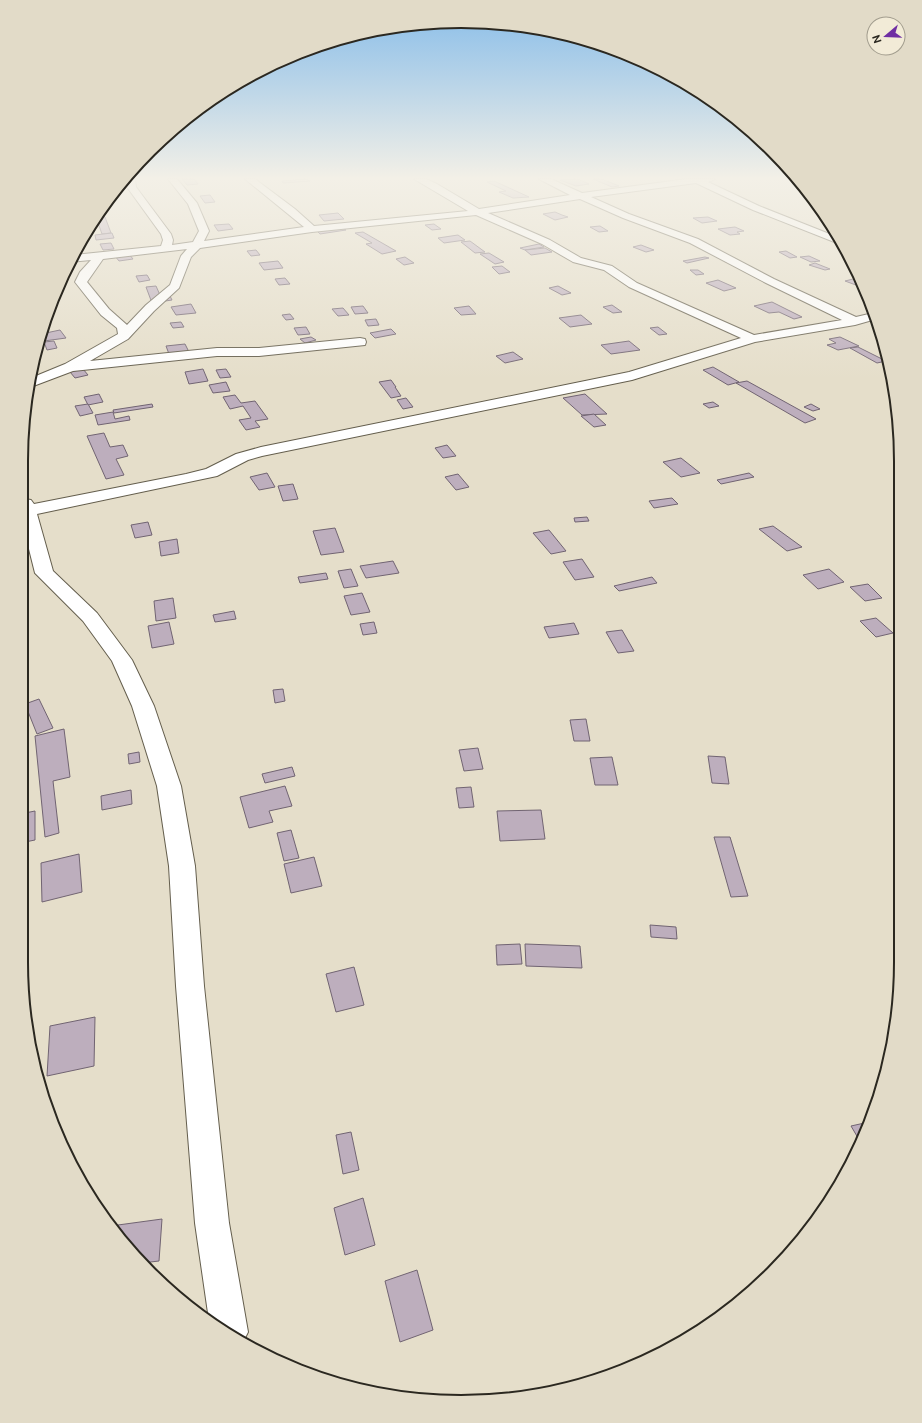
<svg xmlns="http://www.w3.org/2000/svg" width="922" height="1423" font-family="Ubuntu,sans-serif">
<rect width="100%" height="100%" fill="#e5deca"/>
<g fill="#bdaebd" stroke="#716472">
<path d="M 182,179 L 194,179 L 198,184 L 187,185 Z"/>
<path d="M 306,179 L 310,181 L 283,183 L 282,181 Z"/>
<path d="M 578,179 L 589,184 L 576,186 L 560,180 Z"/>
<path d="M 593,179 L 602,179 L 619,186 L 612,187 Z"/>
<path d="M 494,181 L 529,197 L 513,198 L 499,192 L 506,191 L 487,182 Z"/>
<path d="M 210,195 L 215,202 L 205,203 L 200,196 Z"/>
<path d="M 555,212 L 562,215 L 568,217 L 555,220 L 543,214 Z"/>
<path d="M 338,213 L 344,219 L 324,221 L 319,215 Z"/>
<path d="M 105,217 L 111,233 L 102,234 L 97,220 L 99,218 Z"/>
<path d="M 708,217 L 717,221 L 702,223 L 693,218 Z"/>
<path d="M 229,224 L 233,229 L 218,231 L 214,225 Z"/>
<path d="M 434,224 L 441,229 L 432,230 L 425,225 Z"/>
<path d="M 600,226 L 608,231 L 599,232 L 590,227 Z"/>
<path d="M 735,227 L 744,231 L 737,232 L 740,234 L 730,235 L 718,229 Z"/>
<path d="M 342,228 L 346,230 L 320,234 L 317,231 Z"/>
<path d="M 363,232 L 396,251 L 382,254 L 366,244 L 372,243 L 355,233 Z"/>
<path d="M 112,233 L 114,238 L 96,240 L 95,235 Z"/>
<path d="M 458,235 L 465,240 L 444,243 L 438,238 Z"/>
<path d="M 470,241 L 485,252 L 475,253 L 461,242 Z"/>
<path d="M 111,243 L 114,249 L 103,250 L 100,244 Z"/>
<path d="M 539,244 L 544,247 L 525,250 L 520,248 Z"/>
<path d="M 641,245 L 654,250 L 646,252 L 633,247 Z"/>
<path d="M 545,248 L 552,252 L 531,255 L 525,250 Z"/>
<path d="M 256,250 L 260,255 L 251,256 L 247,251 Z"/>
<path d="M 786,251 L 797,257 L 790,258 L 779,252 Z"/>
<path d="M 489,253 L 504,262 L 495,264 L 480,254 Z"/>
<path d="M 129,254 L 133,259 L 119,261 L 115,256 Z"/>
<path d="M 809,256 L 820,261 L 811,262 L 800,257 Z"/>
<path d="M 405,257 L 414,263 L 404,265 L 396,259 Z"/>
<path d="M 705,257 L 709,258 L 687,263 L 683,261 Z"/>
<path d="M 278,261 L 283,268 L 264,270 L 259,263 Z"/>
<path d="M 815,263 L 830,269 L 825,270 L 809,265 Z"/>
<path d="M 502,266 L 510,272 L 499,274 L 492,267 Z"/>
<path d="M 690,270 L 698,270 L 704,274 L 696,275 Z"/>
<path d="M 147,275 L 150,280 L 139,282 L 136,276 Z"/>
<path d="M 285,278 L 290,284 L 279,285 L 275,279 Z"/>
<path d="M 853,279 L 862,282 L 864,288 L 845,281 Z"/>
<path d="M 718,280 L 736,288 L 724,291 L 706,283 Z"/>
<path d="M 156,286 L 160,295 L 169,294 L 172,300 L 152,303 L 146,287 Z"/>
<path d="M 558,286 L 571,293 L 562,295 L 549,288 Z"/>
<path d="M 772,302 L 802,317 L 794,319 L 779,312 L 769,313 L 754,306 Z"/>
<path d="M 191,304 L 196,313 L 176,315 L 171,307 Z"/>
<path d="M 612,305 L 622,312 L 613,313 L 603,307 Z"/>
<path d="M 363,306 L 368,313 L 355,314 L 351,307 Z"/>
<path d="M 469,306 L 476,314 L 461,315 L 454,308 Z"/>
<path d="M 343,308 L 349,315 L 338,316 L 332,309 Z"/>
<path d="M 290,314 L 294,319 L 286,320 L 282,315 Z"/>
<path d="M 581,315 L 592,324 L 570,327 L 559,318 Z"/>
<path d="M 376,319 L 379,325 L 368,326 L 365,320 Z"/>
<path d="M 181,322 L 184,327 L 173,328 L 170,323 Z"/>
<path d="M 306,327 L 310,334 L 298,335 L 294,328 Z"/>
<path d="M 658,327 L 667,334 L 659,335 L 650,328 Z"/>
<path d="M 391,329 L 396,334 L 375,338 L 370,333 Z"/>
<path d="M 60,330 L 66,338 L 44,341 L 40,336 L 41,334 Z"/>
<path d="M 311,337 L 316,340 L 305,343 L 300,339 Z"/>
<path d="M 840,337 L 859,346 L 838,350 L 827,345 L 836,343 L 829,339 Z"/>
<path d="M 54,341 L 57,348 L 47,350 L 44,342 Z"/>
<path d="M 629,341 L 640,350 L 611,354 L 601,345 Z"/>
<path d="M 185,344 L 189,352 L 169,354 L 166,346 Z"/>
<path d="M 858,347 L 886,361 L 877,363 L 850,348 Z"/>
<path d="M 513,352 L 523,359 L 505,363 L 496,356 Z"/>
<path d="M 713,367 L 739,382 L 728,385 L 703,370 Z"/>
<path d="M 83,369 L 88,375 L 75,378 L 70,372 Z"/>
<path d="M 203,369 L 208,381 L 189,384 L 185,372 Z"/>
<path d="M 226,369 L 231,377 L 220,378 L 216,370 Z"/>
<path d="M 391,380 L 396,387 L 395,387 L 401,396 L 391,398 L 379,382 Z"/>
<path d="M 747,381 L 816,419 L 805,423 L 736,383 Z"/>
<path d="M 226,382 L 230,391 L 213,393 L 209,385 Z"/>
<path d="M 99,394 L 103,402 L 88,405 L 84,397 Z"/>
<path d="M 585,394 L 607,414 L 582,415 L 563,398 Z"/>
<path d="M 235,395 L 241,403 L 255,401 L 268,419 L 255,421 L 260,427 L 246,430 L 239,420 L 251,418 L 243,406 L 230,409 L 223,397 Z"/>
<path d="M 406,398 L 413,407 L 403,409 L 397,400 Z"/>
<path d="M 713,402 L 719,406 L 709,408 L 703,404 Z"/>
<path d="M 88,404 L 93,413 L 80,416 L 75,406 Z"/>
<path d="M 152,404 L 153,407 L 114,413 L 113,410 Z"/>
<path d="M 811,404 L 820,409 L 813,411 L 804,407 Z"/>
<path d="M 113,412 L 115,419 L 129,416 L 130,420 L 98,425 L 95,415 Z"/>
<path d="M 594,414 L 606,425 L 594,427 L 581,416 Z"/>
<path d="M 104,433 L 110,447 L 123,445 L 128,456 L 116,459 L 124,475 L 106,479 L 87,436 Z"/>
<path d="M 447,445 L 456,456 L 443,458 L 435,448 Z"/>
<path d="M 681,458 L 700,473 L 681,477 L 663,462 Z"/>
<path d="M 267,473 L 275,487 L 259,490 L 250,477 Z"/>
<path d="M 749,473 L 754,477 L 721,484 L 717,480 Z"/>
<path d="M 458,474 L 469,487 L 456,490 L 445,477 Z"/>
<path d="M 293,484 L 298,499 L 283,501 L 278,486 Z"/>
<path d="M 672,498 L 678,504 L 654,508 L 649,501 Z"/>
<path d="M 587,517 L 589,521 L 575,522 L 574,518 Z"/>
<path d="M 148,522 L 152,535 L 135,538 L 131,525 Z"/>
<path d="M 773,526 L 802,547 L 787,551 L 759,529 Z"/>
<path d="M 335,528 L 344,552 L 321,555 L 313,531 Z"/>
<path d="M 549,530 L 566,551 L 551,554 L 533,533 Z"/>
<path d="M 177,539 L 179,553 L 161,556 L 159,542 Z"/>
<path d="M 582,559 L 594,577 L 575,580 L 563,562 Z"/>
<path d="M 393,561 L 399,573 L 366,578 L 360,566 Z"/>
<path d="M 351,569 L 358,586 L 344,588 L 338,571 Z"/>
<path d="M 829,569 L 844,582 L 818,589 L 803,575 Z"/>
<path d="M 326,573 L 328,579 L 300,583 L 298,577 Z"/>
<path d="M 652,577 L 657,583 L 619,591 L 614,586 Z"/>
<path d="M 868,584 L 882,598 L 865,601 L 850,587 Z"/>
<path d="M 362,593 L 370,612 L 351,615 L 344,596 Z"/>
<path d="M 173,598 L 176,618 L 156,621 L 154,601 Z"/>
<path d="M 234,611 L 236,619 L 215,622 L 213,615 Z"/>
<path d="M 876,618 L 893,633 L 876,637 L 860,621 Z"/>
<path d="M 169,622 L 174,644 L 152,648 L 148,626 Z"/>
<path d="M 374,622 L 377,633 L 363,635 L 360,624 Z"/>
<path d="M 574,623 L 579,634 L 549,638 L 544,627 Z"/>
<path d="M 622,630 L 634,651 L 618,653 L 606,632 Z"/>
<path d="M 283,689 L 285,701 L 275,703 L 273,690 Z"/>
<path d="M 39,699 L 53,728 L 37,734 L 25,704 Z"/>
<path d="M 586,719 L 590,741 L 574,741 L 570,720 Z"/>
<path d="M 64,729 L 70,777 L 53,781 L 59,833 L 45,837 L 35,736 Z"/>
<path d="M 478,748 L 483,769 L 464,771 L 459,750 Z"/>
<path d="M 139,752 L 140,762 L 129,764 L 128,754 Z"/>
<path d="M 708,756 L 725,757 L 729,784 L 712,783 Z"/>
<path d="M 612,757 L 618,785 L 595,785 L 590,758 Z"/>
<path d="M 292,767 L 295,776 L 265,783 L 262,774 Z"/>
<path d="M 285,786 L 292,806 L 269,811 L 273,822 L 249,828 L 240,797 Z"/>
<path d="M 471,787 L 474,807 L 459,808 L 456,788 Z"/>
<path d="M 131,790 L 132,804 L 102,810 L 101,796 Z"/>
<path d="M 541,810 L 545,839 L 500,841 L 497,811 Z"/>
<path d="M 35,811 L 35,840 L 25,842 L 25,813 Z"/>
<path d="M 291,830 L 299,858 L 284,861 L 277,833 Z"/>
<path d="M 714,837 L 730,837 L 748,896 L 731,897 Z"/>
<path d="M 79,854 L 82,892 L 42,902 L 41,863 Z"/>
<path d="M 314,857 L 322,886 L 291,893 L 284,864 Z"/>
<path d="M 650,925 L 676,927 L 677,939 L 651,937 Z"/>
<path d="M 520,944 L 522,964 L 497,965 L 496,945 Z"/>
<path d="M 525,944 L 580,946 L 582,968 L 526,966 Z"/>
<path d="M 354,967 L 364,1005 L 336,1012 L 326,974 Z"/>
<path d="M 95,1017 L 94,1066 L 47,1076 L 50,1026 Z"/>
<path d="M 869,1122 L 861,1143 L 851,1126 Z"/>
<path d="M 351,1132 L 359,1170 L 343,1174 L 336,1135 Z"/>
<path d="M 363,1198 L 375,1245 L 345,1255 L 334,1208 Z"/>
<path d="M 162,1219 L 159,1261 L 142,1263 L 117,1233 L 118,1225 Z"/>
<path d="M 417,1270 L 433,1330 L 400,1342 L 385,1281 Z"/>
</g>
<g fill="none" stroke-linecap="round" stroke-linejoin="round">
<defs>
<path id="minor" d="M 126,179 L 135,179 L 136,187 L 171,234 L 173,240 L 172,245 L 193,242 L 199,231 L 188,204 L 168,179 L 177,179 L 197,203 L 209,231 L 204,241 L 304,227 L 245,179 L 255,179 L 295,209 L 314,226 L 468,211 L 414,179 L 426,179 L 437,184 L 479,209 L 570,195 L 539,179 L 551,179 L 582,193 L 687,179 L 715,179 L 708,182 L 759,206 L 837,237 L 842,245 L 753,210 L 696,183 L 591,197 L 629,214 L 698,239 L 774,279 L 856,317 L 873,313 L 876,319 L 855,325 L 755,342 L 632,380 L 262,456 L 248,460 L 217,476 L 37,514 L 53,571 L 97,613 L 132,660 L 154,706 L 181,786 L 195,866 L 204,986 L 229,1223 L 248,1332 L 244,1340 L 209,1320 L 195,1223 L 176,986 L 169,866 L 157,786 L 132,706 L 112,661 L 83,621 L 35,573 L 25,533 L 25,499 L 31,500 L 34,504 L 186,474 L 206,469 L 236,454 L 261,447 L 629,372 L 741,338 L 629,287 L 604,270 L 573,262 L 542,244 L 476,215 L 312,232 L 200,248 L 191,257 L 179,288 L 154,311 L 128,339 L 90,361 L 217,348 L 259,348 L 360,338 L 365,339 L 366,342 L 365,345 L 259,356 L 217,356 L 73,371 L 28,388 L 31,378 L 65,364 L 118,334 L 117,328 L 101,315 L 75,282 L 80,272 L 91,260 L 69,262 L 74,255 L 161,246 L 163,240 L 161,234 L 127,187 ZM 580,199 L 623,218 L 690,243 L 766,283 L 842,320 L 754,335 L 637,283 L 612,266 L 581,258 L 550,240 L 488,213 ZM 187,249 L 181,256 L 170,285 L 146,305 L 127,325 L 109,309 L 87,282 L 103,259 Z"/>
</defs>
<use href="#minor" stroke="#645e4d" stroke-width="2"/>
<use href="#minor" fill="#fff" fill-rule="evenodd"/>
</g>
<linearGradient id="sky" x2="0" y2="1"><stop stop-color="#86bce9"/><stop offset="0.47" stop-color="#f3f0e7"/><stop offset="1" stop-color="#f3f0e7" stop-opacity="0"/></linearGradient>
<rect width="922" height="379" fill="url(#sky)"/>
<path d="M0 0H922V1423H0ZM461 28H461A433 433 0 0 1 894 461V962A433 433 0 0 1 461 1395H461A433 433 0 0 1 28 962V461A433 433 0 0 1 461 28Z" fill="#e2dbc8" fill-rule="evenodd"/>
<path fill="none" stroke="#2b2820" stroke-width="2" d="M461 28H461A433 433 0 0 1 894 461V962A433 433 0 0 1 461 1395H461A433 433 0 0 1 28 962V461A433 433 0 0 1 461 28Z"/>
<g transform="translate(886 36) rotate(251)"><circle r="19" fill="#f2ebd7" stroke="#a29d8e"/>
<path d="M0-3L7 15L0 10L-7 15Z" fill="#6f2ea3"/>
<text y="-6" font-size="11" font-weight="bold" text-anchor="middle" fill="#2b2820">N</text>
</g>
</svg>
